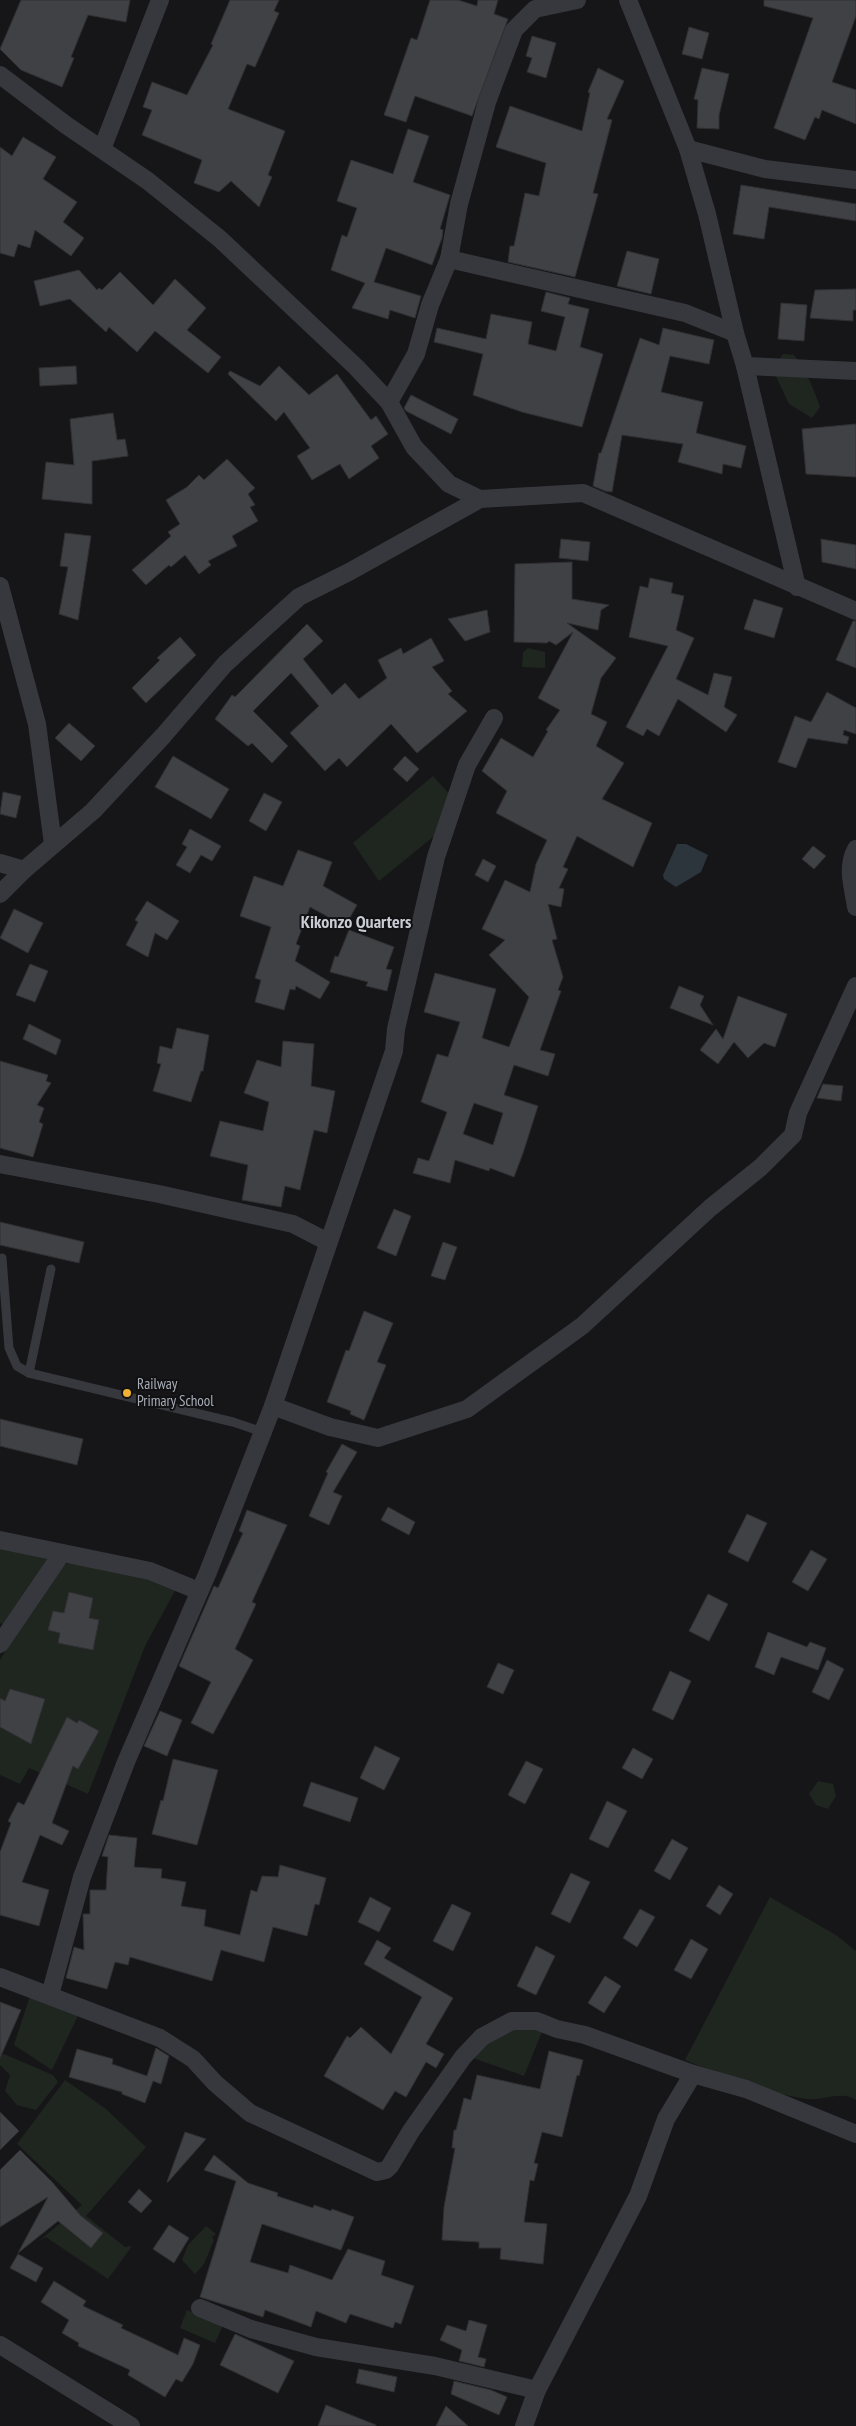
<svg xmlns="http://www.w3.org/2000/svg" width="856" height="2426" font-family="'PT Sans Narrow',sans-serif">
<rect width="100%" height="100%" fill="#161618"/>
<g fill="#1e261f">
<path d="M 783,354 L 794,355 C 806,371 813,387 820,407 L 812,418 L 789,404 L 773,370 Z"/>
<path d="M 528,648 L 545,652 L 545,668 L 522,667 L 523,652 Z"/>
<path d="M 433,776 L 452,797 L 439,832 L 379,881 L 353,843 Z"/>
<path d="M 0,1543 L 51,1553 L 3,1624 L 0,1623 Z"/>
<path d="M 74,1562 L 111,1567 L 177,1587 L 145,1646 L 88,1794 L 29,1768 L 20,1784 L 0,1775 L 0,1660 L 53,1573 L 62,1565 Z"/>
<path d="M 818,1781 L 833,1784 L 836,1796 L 828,1809 L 816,1805 L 809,1794 Z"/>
<path d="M 770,1897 L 836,1935 L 856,1951 L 856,2100 C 842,2090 823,2101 807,2099 C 765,2093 724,2076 685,2060 Z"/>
<path d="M 31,1993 L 82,2007 L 52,2070 L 14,2045 Z"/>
<path d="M 514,2025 L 544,2027 L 524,2076 L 470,2057 L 488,2038 Z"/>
<path d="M 4,2054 L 53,2075 L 58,2082 L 36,2110 L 17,2105 L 5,2091 L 10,2075 L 0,2065 L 0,2055 Z"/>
<path d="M 65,2080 L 106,2109 L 146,2147 L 86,2216 L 125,2247 L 132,2246 L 108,2279 L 46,2237 L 39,2241 L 82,2205 L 17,2144 Z"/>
<path d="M 206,2226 L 216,2234 L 212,2237 L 214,2240 L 204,2264 L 195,2274 L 182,2260 L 188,2245 Z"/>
<path d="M 187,2310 L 223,2325 L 215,2343 L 180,2328 Z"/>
</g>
<path fill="#2c353c" d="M 677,844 L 686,844 L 708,855 L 701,872 L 676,887 L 664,879 L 663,875 Z"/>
<g fill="#404145" stroke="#303034" fill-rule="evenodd">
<path d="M 21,0 L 130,0 L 126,22 L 88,15 L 71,57 L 74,58 L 62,87 L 21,70 L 0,49 Z"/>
<path d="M 230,0 L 279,0 L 274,11 L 279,13 L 255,67 L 247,64 L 228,109 L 285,131 L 268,175 L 272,177 L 259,207 L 231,181 L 219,192 L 194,183 L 202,160 L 142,135 L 152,110 L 143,107 L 152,82 L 187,95 L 213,45 L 211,44 Z"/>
<path d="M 430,0 L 458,0 L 477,6 L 478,0 L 498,0 L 494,14 L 508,19 L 472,116 L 415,96 L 406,122 L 384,115 L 411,38 L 417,40 Z"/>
<path d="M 764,0 L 856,0 L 856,16 L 832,82 L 856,90 L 856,124 L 822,110 L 819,119 L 815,117 L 805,140 L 774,128 L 813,18 L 764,6 Z"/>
<path d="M 689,27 L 709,33 L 702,59 L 682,54 Z"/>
<path d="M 532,36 L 556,43 L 546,78 L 527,72 L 532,58 L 526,56 Z"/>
<path d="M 598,68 L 624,81 L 607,119 L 612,120 L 593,193 L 598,194 L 575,277 L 508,262 L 510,246 L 514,246 L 525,193 L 539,196 L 546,163 L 496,147 L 510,106 L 582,131 L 590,93 L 588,92 Z"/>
<path d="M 702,68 L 729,74 L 719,115 L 719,129 L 697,128 L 698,100 L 694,99 Z"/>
<path d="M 408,129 L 429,136 L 413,182 L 450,195 L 440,229 L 443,230 L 442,238 L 432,265 L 386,248 L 374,282 L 421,296 L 415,318 L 390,310 L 388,319 L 352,308 L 365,283 L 331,270 L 342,235 L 347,237 L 357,208 L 337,201 L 351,160 L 393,174 Z"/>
<path d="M 23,137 L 56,157 L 43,179 L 77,202 L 63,222 L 84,238 L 71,256 L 35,230 L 30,248 L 18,244 L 14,257 L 0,253 L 0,147 L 12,156 Z"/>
<path d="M 741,185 L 856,204 L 856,221 L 769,207 L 764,239 L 733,234 Z"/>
<path d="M 627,251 L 659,259 L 651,294 L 617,286 Z"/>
<path d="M 79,270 L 97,290 L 99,288 L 102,290 L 120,272 L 153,305 L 175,279 L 206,308 L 187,330 L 221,357 L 208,373 L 155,331 L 137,352 L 109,327 L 106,332 L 70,299 L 40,306 L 34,281 Z"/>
<path d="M 856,289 L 856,310 L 853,310 L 853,321 L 810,318 L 815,290 Z"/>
<path d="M 546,292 L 570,298 L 568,304 L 589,309 L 580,347 L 603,354 L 582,427 L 522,412 L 473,395 L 483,354 L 434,342 L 437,328 L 486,339 L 491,314 L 532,322 L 528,344 L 556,351 L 565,317 L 541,311 Z"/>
<path d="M 781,303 L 807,305 L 804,341 L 778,339 Z"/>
<path d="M 663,328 L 714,340 L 709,364 L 670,356 L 661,392 L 703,402 L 696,433 L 746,446 L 741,468 L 723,464 L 722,474 L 678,462 L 683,444 L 622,435 L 612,492 L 605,491 L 593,486 L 599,453 L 601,453 L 640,338 L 659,345 Z"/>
<path d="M 76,366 L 77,384 L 40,386 L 39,368 Z"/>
<path d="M 279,366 L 309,395 L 337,374 L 371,420 L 376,416 L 388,434 L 371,446 L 379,458 L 349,479 L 340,464 L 312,480 L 297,456 L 310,448 L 284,412 L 276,421 L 228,374 L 230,371 L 260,386 Z"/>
<path d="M 411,395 L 458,419 L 451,434 L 406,411 L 404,408 Z"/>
<path d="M 113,413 L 117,440 L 125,439 L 128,456 L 92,461 L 92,504 L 42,499 L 46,462 L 74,465 L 70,419 Z"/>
<path d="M 856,424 L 856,477 L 806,474 L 802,429 Z"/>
<path d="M 227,459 L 255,488 L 248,494 L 255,505 L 250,507 L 258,521 L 232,536 L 237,546 L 208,561 L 211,565 L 199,574 L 185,555 L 171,567 L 169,565 L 146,585 L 132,570 L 171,536 L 168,532 L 180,524 L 166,500 L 187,487 L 199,475 L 204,480 Z"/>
<path d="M 65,533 L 91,536 L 78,620 L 59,614 L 68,567 L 60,566 Z"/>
<path d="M 561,539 L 590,542 L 588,561 L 559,558 Z"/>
<path d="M 821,539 L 856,545 L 856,569 L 822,562 Z"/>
<path d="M 572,562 L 572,599 L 609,605 L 601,610 L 598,630 L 567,623 L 616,658 L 601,678 L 591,714 L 607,722 L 596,746 L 624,763 L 602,799 L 652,823 L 633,867 L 577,836 L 563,867 L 568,869 L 559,888 L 564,889 L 561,907 L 548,904 L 557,939 L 552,940 L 563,977 L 558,990 L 561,991 L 540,1050 L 555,1054 L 548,1076 L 514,1065 L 504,1095 L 538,1106 L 523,1153 L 514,1177 L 490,1168 L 489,1171 L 455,1160 L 450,1183 L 413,1173 L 418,1158 L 429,1161 L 447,1112 L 421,1102 L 437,1054 L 448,1057 L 460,1022 L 424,1012 L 435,973 L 496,989 L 482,1038 L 509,1047 L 529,997 L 489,955 L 505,940 L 482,929 L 505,880 L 530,892 L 536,864 L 547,840 L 496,813 L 507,791 L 482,771 L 501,738 L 533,757 L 548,731 L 546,730 L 560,710 L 538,698 L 573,632 L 556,645 L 549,641 L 547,643 L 514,642 L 515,564 ZM 474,1103 L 503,1113 L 493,1145 L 463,1134 Z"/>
<path d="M 650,578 L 673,583 L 671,593 L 684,596 L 676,630 L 694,638 L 676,679 L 708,695 L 714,673 L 732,677 L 724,707 L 737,715 L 726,732 L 678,699 L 659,736 L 647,729 L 643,736 L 626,727 L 668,646 L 629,637 L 640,586 L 648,588 Z"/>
<path d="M 754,599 L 783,608 L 774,638 L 744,629 Z"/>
<path d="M 487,610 L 490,632 L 465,641 L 448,619 Z"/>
<path d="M 853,621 L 856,621 L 856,668 L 836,660 Z"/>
<path d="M 307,624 L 323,641 L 303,659 L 332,695 L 345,683 L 359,699 L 387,678 L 378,660 L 401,648 L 403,654 L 431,638 L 444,661 L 432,667 L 452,691 L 448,694 L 467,711 L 417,753 L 391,724 L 347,767 L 339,758 L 325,771 L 290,733 L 319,706 L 291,673 L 253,711 L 288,746 L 272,763 L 252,743 L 248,746 L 215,719 L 232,695 L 235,697 Z"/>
<path d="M 180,637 L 196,655 L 146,703 L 132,688 L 160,660 L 157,658 Z"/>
<path d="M 827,692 L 856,708 L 856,734 L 844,730 L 843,735 L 849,737 L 847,744 L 808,738 L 796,768 L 778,762 L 795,716 L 811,722 Z"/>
<path d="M 69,723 L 95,746 L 81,761 L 55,738 Z"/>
<path d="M 173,756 L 229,789 L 211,819 L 155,787 Z"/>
<path d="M 405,756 L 419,769 L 407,782 L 393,769 Z"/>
<path d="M 3,792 L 21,796 L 16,818 L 0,814 Z"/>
<path d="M 264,793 L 282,802 L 266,831 L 249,821 Z"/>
<path d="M 190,829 L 221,846 L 212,861 L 201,855 L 190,873 L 176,865 L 187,847 L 182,844 Z"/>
<path d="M 813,846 L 826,856 L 814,869 L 802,859 Z"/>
<path d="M 298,850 L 332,862 L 323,886 L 357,905 L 345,926 L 310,907 L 296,944 L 300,946 L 295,961 L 330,982 L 320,999 L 296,986 L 295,990 L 290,989 L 284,1010 L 255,1002 L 261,980 L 255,978 L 271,927 L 240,916 L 254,876 L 283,886 Z"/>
<path d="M 483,859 L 496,866 L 488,882 L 475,875 Z"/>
<path d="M 147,901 L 179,921 L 167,940 L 155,933 L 148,957 L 126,945 L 138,922 L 135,920 Z"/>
<path d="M 14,909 L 43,923 L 28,953 L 0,938 Z"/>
<path d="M 349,930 L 394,947 L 386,969 L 392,970 L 387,991 L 366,986 L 368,982 L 330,972 L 335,956 L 338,957 Z"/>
<path d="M 30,964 L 48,971 L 35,1002 L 16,995 Z"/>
<path d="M 679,986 L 704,996 L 700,1005 L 713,1025 L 670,1008 Z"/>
<path d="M 738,996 L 787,1014 L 775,1047 L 764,1043 L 748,1058 L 734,1042 L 718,1064 L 700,1050 L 716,1029 L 723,1039 Z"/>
<path d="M 29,1024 L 61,1040 L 56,1055 L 23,1039 Z"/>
<path d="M 177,1028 L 209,1035 L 203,1071 L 201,1071 L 191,1102 L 153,1091 L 161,1064 L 157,1063 L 160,1046 L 172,1049 Z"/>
<path d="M 283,1041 L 314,1044 L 311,1086 L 335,1091 L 327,1133 L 314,1130 L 300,1190 L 285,1186 L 281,1207 L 242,1200 L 248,1165 L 210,1156 L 220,1121 L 263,1131 L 269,1102 L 244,1093 L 257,1060 L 281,1067 Z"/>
<path d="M 0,1061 L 48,1075 L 46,1081 L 51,1083 L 37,1105 L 44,1108 L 39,1122 L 43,1124 L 33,1157 L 0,1148 Z"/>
<path d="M 823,1084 L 843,1086 L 841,1101 L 817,1098 Z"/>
<path d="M 394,1209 L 411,1216 L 396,1256 L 377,1248 Z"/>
<path d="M 0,1222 L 84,1242 L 79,1263 L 0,1245 Z"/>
<path d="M 443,1242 L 457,1247 L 445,1280 L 431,1276 Z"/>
<path d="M 364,1311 L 393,1323 L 377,1362 L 386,1365 L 364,1420 L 350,1414 L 351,1411 L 327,1402 L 346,1350 L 349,1351 Z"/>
<path d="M 0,1419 L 83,1439 L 77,1465 L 0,1446 Z"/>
<path d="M 342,1444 L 357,1452 L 333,1492 L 342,1496 L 329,1525 L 309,1516 L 328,1473 L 326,1472 Z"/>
<path d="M 388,1507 L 415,1522 L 409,1535 L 381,1520 Z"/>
<path d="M 247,1510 L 287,1525 L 252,1602 L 256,1604 L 235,1649 L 253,1660 L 213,1734 L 191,1723 L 211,1682 L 179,1666 L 214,1586 L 218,1588 L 243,1533 L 239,1531 Z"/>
<path d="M 747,1514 L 767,1523 L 748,1562 L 728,1552 Z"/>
<path d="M 811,1550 L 827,1559 L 808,1591 L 792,1582 Z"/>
<path d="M 69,1592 L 93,1598 L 89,1618 L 99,1620 L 93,1650 L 58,1643 L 60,1633 L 48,1630 L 53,1611 L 64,1613 Z"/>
<path d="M 708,1594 L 728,1604 L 709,1641 L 689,1631 Z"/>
<path d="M 768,1632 L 807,1647 L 810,1642 L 826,1648 L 818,1670 L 781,1657 L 774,1675 L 755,1667 Z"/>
<path d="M 827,1660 L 844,1669 L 829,1700 L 812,1692 Z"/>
<path d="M 498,1663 L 514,1670 L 503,1694 L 487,1687 Z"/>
<path d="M 670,1671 L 691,1681 L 673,1720 L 652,1710 Z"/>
<path d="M 10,1689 L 45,1699 L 31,1744 L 0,1727 L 0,1698 L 5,1701 Z"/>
<path d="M 160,1711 L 182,1720 L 167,1756 L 144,1746 Z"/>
<path d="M 67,1717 L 77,1723 L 79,1720 L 99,1731 L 78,1769 L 73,1766 L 52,1823 L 69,1831 L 62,1845 L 40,1835 L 22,1882 L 49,1890 L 39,1926 L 0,1915 L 0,1852 L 11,1823 L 8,1821 L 18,1802 L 24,1805 Z"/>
<path d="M 375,1746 L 400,1758 L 384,1790 L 360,1778 Z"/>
<path d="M 633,1748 L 653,1759 L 642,1779 L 622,1768 Z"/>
<path d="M 173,1759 L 218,1770 L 197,1845 L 152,1834 L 161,1800 L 163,1801 Z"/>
<path d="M 526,1761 L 543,1769 L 525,1804 L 508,1795 Z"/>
<path d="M 311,1782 L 358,1798 L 350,1822 L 303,1806 Z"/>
<path d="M 607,1801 L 627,1811 L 608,1848 L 589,1839 Z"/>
<path d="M 109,1835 L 137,1838 L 134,1867 L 162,1869 L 161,1878 L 186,1882 L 181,1906 L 206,1910 L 204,1926 L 240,1935 L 251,1890 L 257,1892 L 262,1876 L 278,1877 L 280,1865 L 326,1878 L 319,1905 L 315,1904 L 307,1936 L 273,1927 L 264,1962 L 221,1950 L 212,1981 L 130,1957 L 128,1965 L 115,1962 L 107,1989 L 66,1978 L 74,1947 L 84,1950 L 83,1914 L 90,1914 L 90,1890 L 106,1890 L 108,1857 L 102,1856 Z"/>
<path d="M 672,1839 L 688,1848 L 670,1880 L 654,1871 Z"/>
<path d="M 571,1873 L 590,1882 L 570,1923 L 551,1914 Z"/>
<path d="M 719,1885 L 733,1894 L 720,1915 L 706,1906 Z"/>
<path d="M 370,1897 L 391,1908 L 379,1932 L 358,1922 Z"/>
<path d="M 452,1904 L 471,1913 L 453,1951 L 433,1941 Z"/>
<path d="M 640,1909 L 655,1917 L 637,1947 L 623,1938 Z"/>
<path d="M 691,1939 L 708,1949 L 691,1979 L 674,1970 Z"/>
<path d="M 377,1940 L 391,1948 L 384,1958 L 453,1998 L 426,2044 L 444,2054 L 436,2068 L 426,2062 L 406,2097 L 395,2091 L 383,2110 L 324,2076 L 347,2036 L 350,2038 L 361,2027 L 391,2054 L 422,1997 L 364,1964 Z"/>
<path d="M 536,1946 L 555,1956 L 536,1995 L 517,1986 Z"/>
<path d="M 605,1976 L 621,1986 L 604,2013 L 588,2003 Z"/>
<path d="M 0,2002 L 21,2010 L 0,2058 Z"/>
<path d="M 156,2048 L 169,2056 L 161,2084 L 153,2081 L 145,2103 L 122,2094 L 122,2092 L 69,2077 L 77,2049 L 113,2059 L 112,2064 L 147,2076 Z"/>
<path d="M 549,2051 L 583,2060 L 579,2076 L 577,2075 L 562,2137 L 542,2132 L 534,2163 L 538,2164 L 534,2181 L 530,2180 L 524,2222 L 547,2224 L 543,2264 L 500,2259 L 501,2248 L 479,2248 L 479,2242 L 442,2240 L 444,2207 L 455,2148 L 452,2148 L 454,2130 L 456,2130 L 464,2098 L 471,2100 L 477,2075 L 540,2089 Z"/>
<path d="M 0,2112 L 19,2131 L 0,2150 Z"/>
<path d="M 185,2132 L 206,2139 L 168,2182 L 167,2182 Z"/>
<path d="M 20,2150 L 52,2182 L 81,2216 L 103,2233 L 91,2248 L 58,2221 L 18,2253 L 48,2197 L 0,2227 L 0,2170 Z"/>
<path d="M 214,2155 L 248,2183 L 278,2193 L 277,2196 L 313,2208 L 314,2205 L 331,2211 L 332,2209 L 354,2217 L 341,2250 L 262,2224 L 250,2262 L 288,2273 L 290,2265 L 332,2280 L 348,2249 L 385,2261 L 381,2275 L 414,2286 L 401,2324 L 395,2322 L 393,2328 L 350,2314 L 346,2323 L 316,2311 L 311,2327 L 265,2310 L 263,2317 L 200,2297 L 236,2181 L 204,2170 Z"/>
<path d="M 139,2189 L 152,2201 L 141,2213 L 128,2202 Z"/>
<path d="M 169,2225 L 189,2238 L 174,2263 L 153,2249 Z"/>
<path d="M 18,2254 L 43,2268 L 36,2282 L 10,2268 Z"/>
<path d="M 54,2281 L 86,2301 L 83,2306 L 123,2325 L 121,2328 L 178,2355 L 184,2338 L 200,2345 L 193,2364 L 182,2382 L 176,2379 L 165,2397 L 128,2375 L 130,2370 L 78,2346 L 79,2343 L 62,2333 L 69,2320 L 41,2302 Z"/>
<path d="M 469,2320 L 487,2325 L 478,2357 L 486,2359 L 484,2367 L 459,2361 L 462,2350 L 440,2340 L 447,2325 L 466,2331 Z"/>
<path d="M 235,2334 L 294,2361 L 278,2393 L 220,2365 Z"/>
<path d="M 359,2369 L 397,2377 L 394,2392 L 356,2383 Z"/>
<path d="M 454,2381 L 491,2390 L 507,2397 L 499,2415 L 451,2394 Z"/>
<path d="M 326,2405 L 376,2425 L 376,2426 L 318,2426 Z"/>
<path d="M 446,2406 L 468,2426 L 436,2426 Z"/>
</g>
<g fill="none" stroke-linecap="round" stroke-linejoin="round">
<g stroke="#37383d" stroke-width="9">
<path d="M 2,1258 L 9,1348 L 17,1366 L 29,1373 L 233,1422 L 263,1432"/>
<path d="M 29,1373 L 51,1269"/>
</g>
<g stroke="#37383d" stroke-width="18">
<path d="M 628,0 L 688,149 L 707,214 L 735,333 L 745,366 L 797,587"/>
<path d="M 0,75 L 66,125 L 148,181 L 220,239 L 356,367 L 389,402 L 414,447 L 449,484 L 480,499"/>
<path d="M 102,149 L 160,0"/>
<path d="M 688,149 L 765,169 L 856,180"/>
<path d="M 449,259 L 685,313 L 735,333"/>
<path d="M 745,366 L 856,371"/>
<path d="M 389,402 L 416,354 L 430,305 L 449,259 L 459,204 L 487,102 L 514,30 L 535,9 L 577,0"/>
<path d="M 0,586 L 37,724 L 53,844"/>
<path d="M 856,849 C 846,867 853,887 856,907"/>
<path d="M 0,863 L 24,870"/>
<path d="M 0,894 L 24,870 L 93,811 L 163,736 L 225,664 L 299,597 L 349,572 L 480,499 L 583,493 L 856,611"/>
<path d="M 0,1164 L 159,1194 L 293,1224 L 328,1242"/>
<path d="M 273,1406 L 330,1427 L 378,1438 L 467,1409 L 582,1326 L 710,1208 L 761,1167 L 793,1135 L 798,1113 L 856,986"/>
<path d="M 0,1540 L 150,1571 L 199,1591"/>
<path d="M 0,1644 L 62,1553"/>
<path d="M 0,1977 L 160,2038 L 193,2059 L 215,2083 L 250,2113 L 377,2172 L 386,2170 L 390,2166 L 411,2131 L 463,2057 L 482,2037 L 512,2021 L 537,2021 L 557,2029 L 585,2035 L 693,2074 L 746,2089 L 856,2134"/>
<path d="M 50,1995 L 82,1877 L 126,1762 L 208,1572 L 273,1406 L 394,1051 L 396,1029 L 436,857 L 467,765 L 494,718"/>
<path d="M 200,2308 L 251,2329 L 316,2347 L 435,2366 L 537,2390"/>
<path d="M 0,2345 L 131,2426"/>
<path d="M 524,2426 L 537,2390 L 638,2196 L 666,2119 L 693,2074"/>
</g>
</g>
<circle fill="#f2b134" stroke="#111113" stroke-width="2" cx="127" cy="1393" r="5"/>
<g text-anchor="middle" stroke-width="4" stroke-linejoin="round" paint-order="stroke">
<g font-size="15" fill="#a8adb8" stroke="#111113" text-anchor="start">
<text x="137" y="1389">Railway<tspan x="137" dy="17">Primary School</tspan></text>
</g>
<g font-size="18" font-weight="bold" fill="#c9ccd4" stroke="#111113">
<text x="356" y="928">Kikonzo Quarters</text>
</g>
</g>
</svg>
